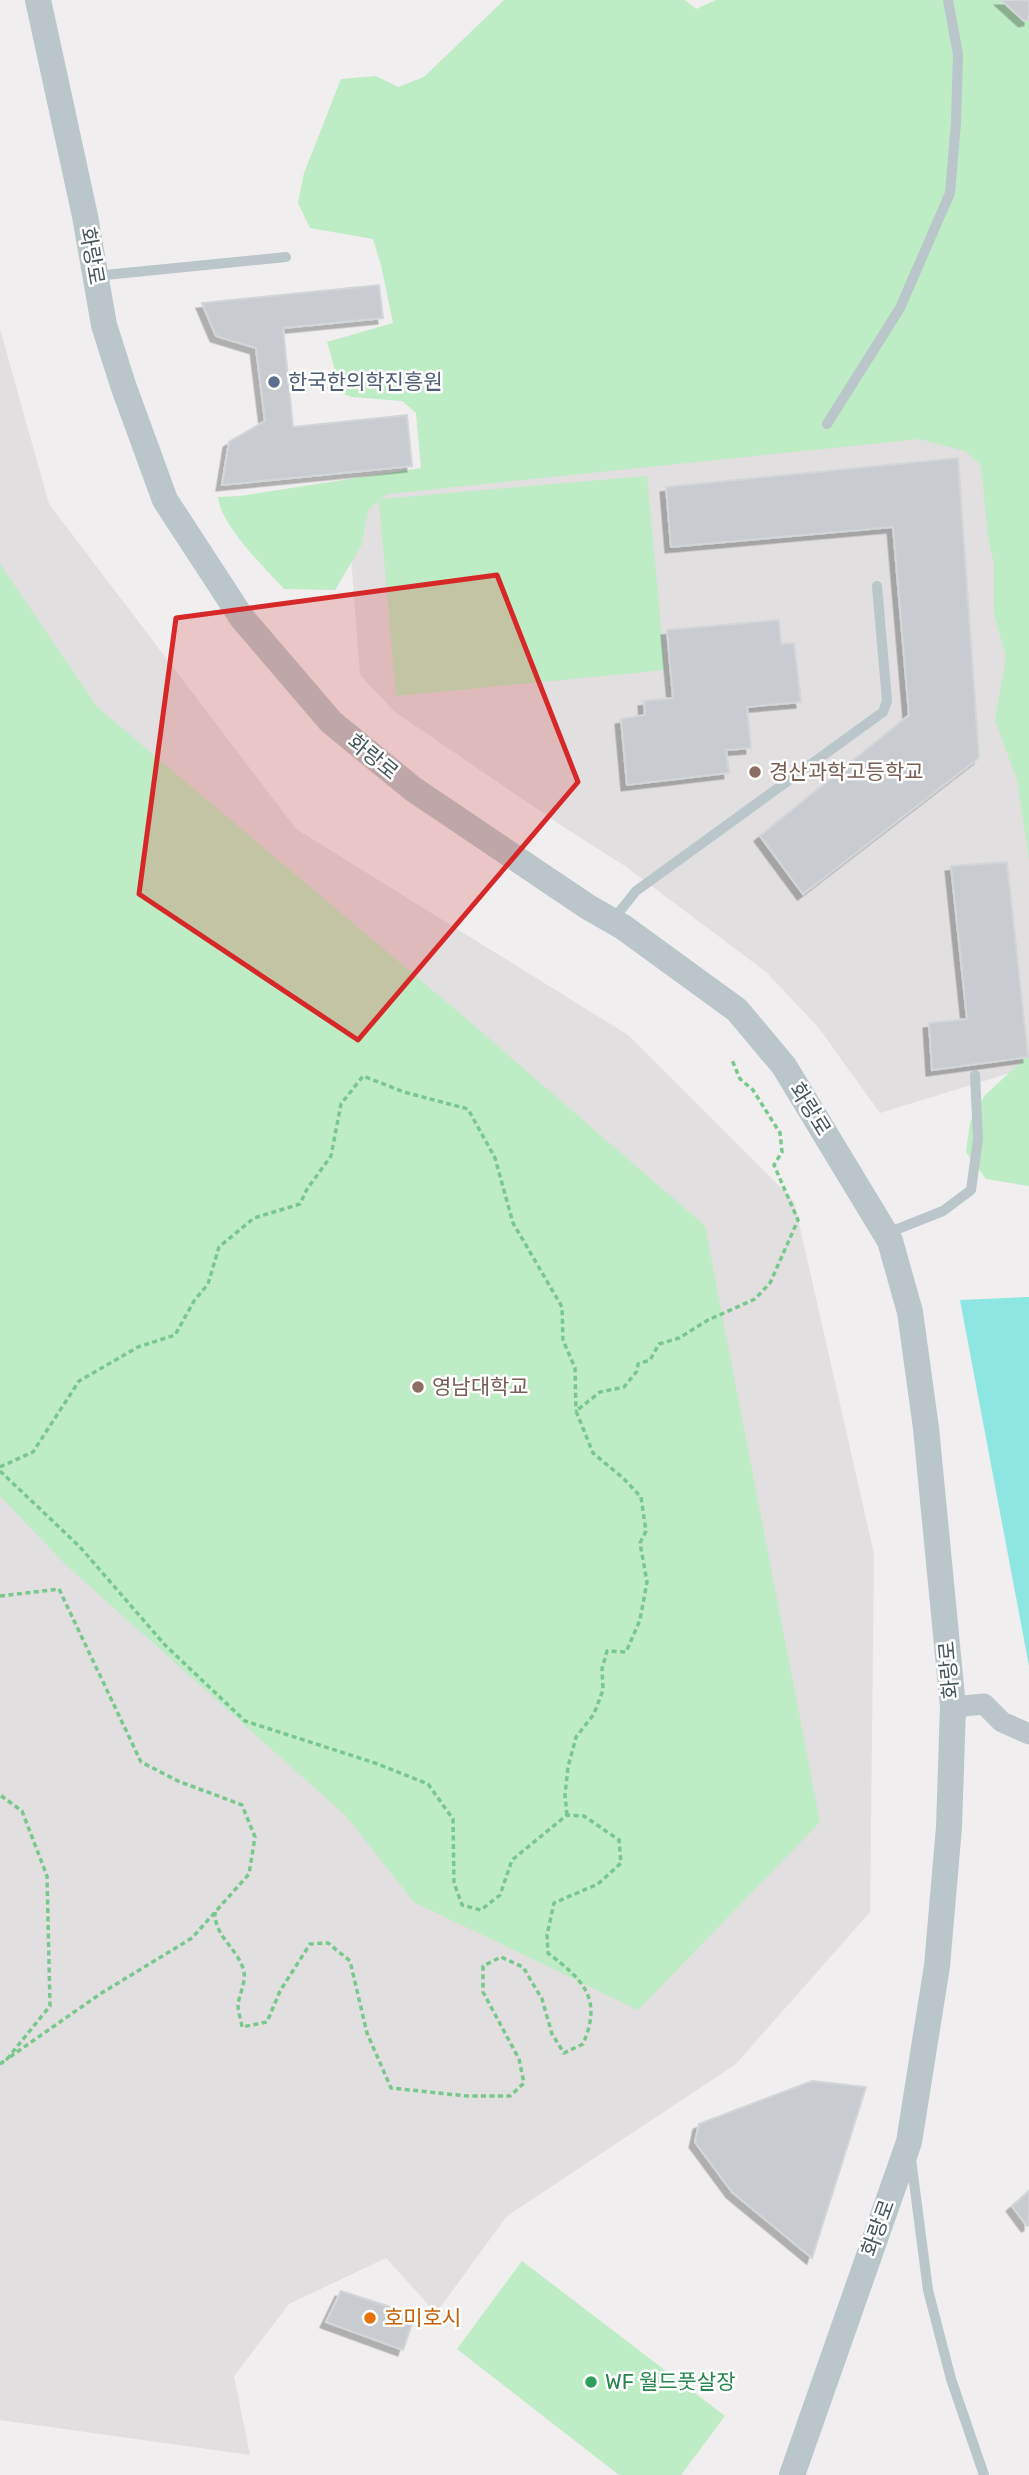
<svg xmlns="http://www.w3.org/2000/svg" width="1029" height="2475" font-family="Rubik,'Noto Sans KR',sans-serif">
<defs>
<filter id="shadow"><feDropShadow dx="-5.5" dy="5.5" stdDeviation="0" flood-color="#0004"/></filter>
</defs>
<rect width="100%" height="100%" fill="#f0eeee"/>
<g fill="#e1dfe0">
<path d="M 0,329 L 49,504 L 296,829 L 628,1035 L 794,1201 L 874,1554 L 870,1912 L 736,2064 L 507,2216 L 436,2313 L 386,2258 L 289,2304 L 234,2376 L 250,2455 L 0,2420 Z"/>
<path d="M 997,425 L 1029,779 L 1029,1067 L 880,1113 L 818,1027 L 766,972 L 625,866 L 562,826 L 395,712 L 360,675 L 349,530 L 372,484 Z"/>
</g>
<g fill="#beecc4">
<path d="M 504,0 L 685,0 L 696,9 L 716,0 L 1029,0 L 1029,860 L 1017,780 L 995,720 L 1006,657 L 994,614 L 994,563 L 988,537 L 981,465 L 965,451 L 919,439 L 388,494 L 380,499 L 647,476 L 665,670 L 396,696 L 379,501 L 369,508 L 361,546 L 335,590 L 284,589 C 264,567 221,526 218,497 L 240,496 L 421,468 L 416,413 L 402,401 L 352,397 L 334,391 L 335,370 L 327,342 L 393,323 L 381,265 L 373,239 L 310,228 L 298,203 L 304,173 L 341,79 L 376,76 L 398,87 L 424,77 Z"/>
<path d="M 0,564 L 97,707 L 469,1021 L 705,1226 L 820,1822 L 638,2010 L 414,1902 L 346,1816 L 66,1565 L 0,1496 Z"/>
<path d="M 1029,1055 L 1029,1186 L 986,1179 L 966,1152 L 970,1122 L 985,1095 Z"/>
<path d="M 522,2261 L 725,2416 L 681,2475 L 619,2475 L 457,2349 Z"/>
</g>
<path fill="#8ee6e3" d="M 1029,1297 L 1029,1666 L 960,1300 Z"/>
<g fill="#c8ccd0" stroke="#d2d6d9" stroke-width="2" filter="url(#shadow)">
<path d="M 1001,0 L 1029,0 L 1029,20 L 1024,21 Z"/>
<path d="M 379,285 L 383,318 L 283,328 L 293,427 L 407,415 L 412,466 L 222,485 L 229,442 L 265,421 L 256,348 L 216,336 L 202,303 Z"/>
<path d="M 958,458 L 979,758 L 803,894 L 760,836 L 909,715 L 893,527 L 671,547 L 666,487 Z"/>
<path d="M 779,620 L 781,644 L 794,643 L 801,702 L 747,707 L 751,748 L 726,750 L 729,773 L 627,785 L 621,719 L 645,715 L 644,701 L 673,698 L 667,630 Z"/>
<path d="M 1007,862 L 1028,1057 L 932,1070 L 929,1023 L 967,1019 L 951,866 Z"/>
<path d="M 812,2081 L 866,2087 L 812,2258 L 732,2192 L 695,2142 L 699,2124 Z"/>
<path d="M 1029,2191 L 1029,2225 L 1027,2226 L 1012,2206 Z"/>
<path d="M 341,2291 L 415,2315 L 403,2350 L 326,2322 Z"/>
</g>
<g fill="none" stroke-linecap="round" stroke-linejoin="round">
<g stroke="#78c88d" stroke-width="3.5" stroke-dasharray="5 3.5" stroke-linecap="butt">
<path d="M 0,1467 L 33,1452 L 79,1381 L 138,1347 L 175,1335 L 194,1301 L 208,1284 L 219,1247 L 254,1218 L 300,1204 L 307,1189 L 331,1156 L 341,1104 L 363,1076 L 404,1092 L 468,1109 L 495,1158 L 513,1223 L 562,1307 L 563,1340 L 575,1368 L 576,1411"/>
<path d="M 0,1471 L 80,1547 L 165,1645 L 245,1721 L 375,1763 L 428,1784 L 453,1819 L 454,1883 L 462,1905 L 481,1910 L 500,1895 L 512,1860 L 567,1815 L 584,1816 L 619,1840 L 621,1863 L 598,1884 L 554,1903 L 547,1935 L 548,1953 C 583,1980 603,1998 583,2044 L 564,2053 L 552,2034 L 542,1999 L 523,1967 L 501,1957 L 483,1966 L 483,1992 L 519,2059 L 524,2083 L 510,2096 L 467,2096 L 391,2088 L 367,2033 L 350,1961 L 328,1943 L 310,1944 L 280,1991 L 267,2022 L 242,2027 C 241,2020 238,2012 238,2005 C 239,1995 246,1982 244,1972 C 239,1949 214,1937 215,1912"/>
<path d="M 0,1596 L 59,1589 L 141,1762 L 178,1781 L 242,1805 L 255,1837 L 249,1874 L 192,1938 L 100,1994 L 7,2059 L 50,2006 L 47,1876 L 22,1811 L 0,1795"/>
<path d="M 567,1815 L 565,1795 L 568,1767 L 576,1737 L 594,1714 L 603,1690 L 602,1669 L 607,1651 L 626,1652 L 640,1620 L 647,1582 L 640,1543 L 646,1531 L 641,1497 L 623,1478 L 593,1453 L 576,1411 L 600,1392 L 624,1387 L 637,1371 L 638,1364 L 650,1360 L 659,1344 L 679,1338 L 708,1320 L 755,1299 L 770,1283 L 798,1220 L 774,1165 L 782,1152 L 780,1133 L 753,1090 L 740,1079 L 732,1060"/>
<path d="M 0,2064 L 7,2059"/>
</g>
<g stroke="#bac6ca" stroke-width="10">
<path d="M 95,276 L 286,257"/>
<path d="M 827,424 L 900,308 L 950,193 L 956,123 L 958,54 L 948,0"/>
<path d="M 612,921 L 636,891 L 883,712 L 887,701 L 877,586"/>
<path d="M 885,1234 L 943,1211 L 971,1190 L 978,1139 L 975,1075"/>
<path d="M 911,2159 L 928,2290 L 951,2379 L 984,2475"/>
</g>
<path stroke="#bac6ca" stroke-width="21" d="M 953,1707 L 984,1704 L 1002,1722 L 1029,1734"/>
<path stroke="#bac6ca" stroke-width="26" d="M 38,0 L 85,216 L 104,325 L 123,385 L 165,500 L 242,618 L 331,722 L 413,789 L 588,907 L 623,927 L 737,1010 L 784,1066 L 890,1241 L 910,1312 L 926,1428 L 953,1707 L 949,1827 L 937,1966 L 909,2142 L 792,2475"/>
</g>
<path fill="#d62828" fill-opacity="0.2" stroke="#d62828" stroke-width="5" stroke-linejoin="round" d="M 497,575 L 578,782 L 358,1040 L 139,894 L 176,618 Z"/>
<circle fill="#5c6f8a" stroke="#fff" stroke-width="2.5" cx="274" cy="382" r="7"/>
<g fill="#8d6e63" stroke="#fff" stroke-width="2.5">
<circle cx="755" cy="772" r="7"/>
<circle cx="418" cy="1387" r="7"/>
</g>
<circle fill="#e8710a" stroke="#fff" stroke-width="2.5" cx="370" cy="2318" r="7"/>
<circle fill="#2e9e5b" stroke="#fff" stroke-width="2.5" cx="591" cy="2382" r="7"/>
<g text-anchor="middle" stroke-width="5" stroke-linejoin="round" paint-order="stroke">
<g font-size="21" fill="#47565a" stroke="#fff">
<text transform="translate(92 256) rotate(80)" y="7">화랑로</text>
<text transform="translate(373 757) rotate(39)" y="7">화랑로</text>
<text transform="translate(810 1109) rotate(58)" y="7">화랑로</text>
<text transform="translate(949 1670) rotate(-95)" y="7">화랑로</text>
<text transform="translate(878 2228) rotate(-70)" y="7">화랑로</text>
</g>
<g font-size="21" fill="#4e5e75" stroke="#fff" text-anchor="start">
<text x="288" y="389">한국한의학진흥원</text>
</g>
<g font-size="21" fill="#785e54" stroke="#fff" text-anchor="start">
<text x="769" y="779">경산과학고등학교</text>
<text x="432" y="1394">영남대학교</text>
</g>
<g font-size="21" fill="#c56008" stroke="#fff" text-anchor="start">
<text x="384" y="2325">호미호시</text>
</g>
<g font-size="21" fill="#27864d" stroke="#fff" text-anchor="start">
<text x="605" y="2389">WF 월드풋살장</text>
</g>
</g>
</svg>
